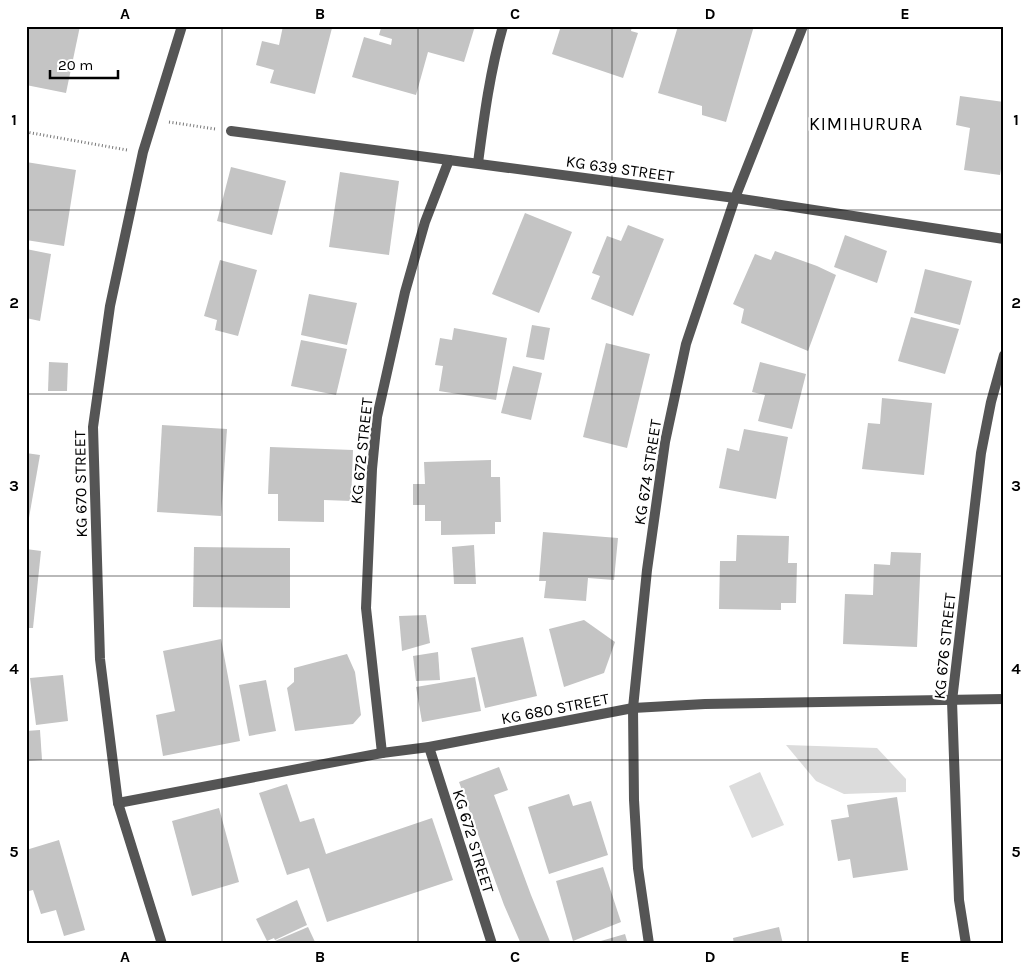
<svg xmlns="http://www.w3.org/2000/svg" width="1030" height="970" font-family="Karla,sans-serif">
<rect width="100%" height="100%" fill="#fff"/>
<g fill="#dcdcdc">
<path d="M 786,745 L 877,748 L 906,779 L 906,792 L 844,794 L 816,781 Z"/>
<path d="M 760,772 L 784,825 L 752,838 L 729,786 Z"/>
</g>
<g fill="#c4c4c4">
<path d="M 26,26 L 80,26 L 66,93 L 26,85 Z"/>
<path d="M 283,26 L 332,28 L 315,94 L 270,83 L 274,70 L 256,65 L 262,41 L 279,45 Z"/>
<path d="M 377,26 L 475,26 L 464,62 L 428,52 L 416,95 L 352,77 L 364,37 L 391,45 L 392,39 L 379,35 L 381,28 Z"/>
<path d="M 561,26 L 632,26 L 631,31 L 638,33 L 623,78 L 552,54 Z"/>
<path d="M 678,26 L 754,26 L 726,122 L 702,115 L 702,106 L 658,93 Z"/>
<path d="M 960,96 L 1004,102 L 1004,151 L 1000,175 L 964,170 L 970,128 L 956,125 Z"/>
<path d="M 26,162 L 76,170 L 64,246 L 26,240 Z"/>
<path d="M 231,167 L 286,181 L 272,235 L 217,221 Z"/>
<path d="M 340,172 L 399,181 L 389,255 L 329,247 Z"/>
<path d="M 525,213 L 572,232 L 539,313 L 492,294 Z"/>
<path d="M 628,225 L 664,239 L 633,316 L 591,299 L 600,276 L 592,273 L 607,236 L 621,241 Z"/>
<path d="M 845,235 L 887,251 L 877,283 L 834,267 Z"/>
<path d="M 26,249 L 51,254 L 40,321 L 26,318 Z"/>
<path d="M 775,251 L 817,266 L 836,275 L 808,351 L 741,323 L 744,309 L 733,304 L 755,254 L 771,260 Z"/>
<path d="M 220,260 L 257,270 L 238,336 L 215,330 L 217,320 L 204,316 Z"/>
<path d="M 925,269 L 972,281 L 960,325 L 914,313 Z"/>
<path d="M 309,294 L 357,303 L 347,345 L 301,335 Z"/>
<path d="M 911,317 L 959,329 L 945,374 L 898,361 Z"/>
<path d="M 532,325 L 550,328 L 544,360 L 526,357 Z"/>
<path d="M 454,328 L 507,338 L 496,400 L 439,391 L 443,366 L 435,365 L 440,338 L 452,340 Z"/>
<path d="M 301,340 L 347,349 L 336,395 L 291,386 Z"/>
<path d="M 606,343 L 650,354 L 627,448 L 583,437 Z"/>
<path d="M 49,362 L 68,363 L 67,391 L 48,391 Z"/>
<path d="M 760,362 L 806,374 L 792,429 L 758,421 L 765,395 L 752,392 Z"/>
<path d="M 513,366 L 542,373 L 531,420 L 501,413 Z"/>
<path d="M 882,398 L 932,403 L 924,475 L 862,469 L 868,423 L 880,424 Z"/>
<path d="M 162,425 L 227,429 L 221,516 L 157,512 Z"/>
<path d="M 744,429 L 788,437 L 776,499 L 719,488 L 727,448 L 739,451 Z"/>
<path d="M 270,447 L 353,450 L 351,501 L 324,500 L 324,522 L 278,521 L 278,494 L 268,494 Z"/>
<path d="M 26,453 L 40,455 L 27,529 L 26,529 Z"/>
<path d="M 491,460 L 491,477 L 500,477 L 501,522 L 495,522 L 495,534 L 441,535 L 441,521 L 425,521 L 425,505 L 413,505 L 413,484 L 425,484 L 424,462 Z"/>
<path d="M 543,532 L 618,538 L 614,580 L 588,578 L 586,601 L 544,598 L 546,581 L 539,581 Z"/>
<path d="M 737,535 L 789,536 L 788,563 L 797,563 L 796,603 L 781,603 L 781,610 L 719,609 L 720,561 L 736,561 Z"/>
<path d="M 474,545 L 476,584 L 454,584 L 452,547 Z"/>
<path d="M 194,547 L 290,548 L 290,608 L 193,607 Z"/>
<path d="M 26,549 L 41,551 L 33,628 L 26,628 Z"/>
<path d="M 891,552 L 921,553 L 917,647 L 843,644 L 845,594 L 873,595 L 874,564 L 890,565 Z"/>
<path d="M 426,615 L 430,643 L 402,651 L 399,616 Z"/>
<path d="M 584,620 L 615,642 L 604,673 L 564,687 L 549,629 Z"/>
<path d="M 523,637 L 537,696 L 485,708 L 471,648 Z"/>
<path d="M 221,639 L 240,741 L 163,756 L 156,715 L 175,711 L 163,651 Z"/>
<path d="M 438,652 L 440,680 L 416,681 L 413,656 Z"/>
<path d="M 347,654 L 355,672 L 361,715 L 353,724 L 295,731 L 287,688 L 294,682 L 294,668 Z"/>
<path d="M 63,675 L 68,721 L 36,725 L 30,678 Z"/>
<path d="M 475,677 L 481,711 L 422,722 L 416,687 Z"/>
<path d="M 266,680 L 276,731 L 249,736 L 239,685 Z"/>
<path d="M 40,730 L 42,760 L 26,761 L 26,731 Z"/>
<path d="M 499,767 L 508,790 L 494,795 L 531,895 L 551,944 L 521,944 L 504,905 L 459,782 Z"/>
<path d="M 287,784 L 300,822 L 314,818 L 326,854 L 432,818 L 453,880 L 327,922 L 309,868 L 287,875 L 259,793 Z"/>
<path d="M 569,794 L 573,806 L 591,801 L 608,855 L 549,874 L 528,807 Z"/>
<path d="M 897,797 L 908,870 L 853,878 L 850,859 L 838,861 L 831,820 L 849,817 L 847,805 Z"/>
<path d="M 219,808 L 239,882 L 192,896 L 172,821 Z"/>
<path d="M 59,840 L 85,930 L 64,936 L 56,910 L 41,914 L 33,890 L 26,892 L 26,850 Z"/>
<path d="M 603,867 L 621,922 L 573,941 L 556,881 Z"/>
<path d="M 297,900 L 307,925 L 275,940 L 274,938 L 267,941 L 256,919 Z"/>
<path d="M 308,927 L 316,944 L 276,944 L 275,941 Z"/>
<path d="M 779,927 L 783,944 L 734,944 L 733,938 Z"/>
<path d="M 625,934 L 628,944 L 594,944 L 594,943 Z"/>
</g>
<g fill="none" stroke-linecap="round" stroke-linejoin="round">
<g stroke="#777" stroke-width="3" stroke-dasharray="1 2.5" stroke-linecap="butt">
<path d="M 169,122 L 215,129"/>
<path d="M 26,132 L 127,150"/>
</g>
<g stroke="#555" stroke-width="10">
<path d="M 231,131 L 735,198 L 1004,239"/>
<path d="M 478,163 C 484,117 490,71 503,26"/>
<path d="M 429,747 L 492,944"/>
<path d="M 382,753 L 366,608 L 372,469 L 377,417 L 405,292 L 425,222 L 449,160"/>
<path d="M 118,803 L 382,753 L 429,747 L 633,708 L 705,704 L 1004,699"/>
<path d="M 162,944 L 118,803 L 100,659 L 93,427 L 110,306 L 143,152 L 182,26"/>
<path d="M 649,944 L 638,868 L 634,800 L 633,708 L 647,570 L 665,442 L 686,344 L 735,198 L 803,26"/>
<path d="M 966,944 L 959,900 L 952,701 L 981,453 L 991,402 L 1004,355"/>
</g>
</g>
<path fill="none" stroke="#000" stroke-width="1" stroke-opacity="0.55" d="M 222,26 L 222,944M 418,26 L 418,944M 612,26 L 612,944M 808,26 L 808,944M 26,210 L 1004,210M 26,394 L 1004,394M 26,576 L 1004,576M 26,760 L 1004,760"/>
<g text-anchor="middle" stroke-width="4.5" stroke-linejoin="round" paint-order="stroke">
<g font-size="16" fill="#000" stroke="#fff">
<text transform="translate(620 168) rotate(8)" y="6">KG 639 STREET</text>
<text transform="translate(361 451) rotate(-84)" y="6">KG 672 STREET</text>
<text transform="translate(647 472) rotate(-81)" y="6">KG 674 STREET</text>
<text transform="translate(80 484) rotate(-91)" y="6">KG 670 STREET</text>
<text transform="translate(944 646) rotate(-84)" y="6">KG 676 STREET</text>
<text transform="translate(555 708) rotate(-11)" y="6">KG 680 STREET</text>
<text transform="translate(474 841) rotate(73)" y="6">KG 672 STREET</text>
</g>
<g font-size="18" letter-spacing="1" fill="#000" stroke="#fff">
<text x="866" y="130">KIMIHURURA</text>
</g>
</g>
<rect width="1030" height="970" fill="none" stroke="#ffffff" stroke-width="55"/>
<path d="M50 70v8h68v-8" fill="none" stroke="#000000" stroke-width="2.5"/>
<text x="58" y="70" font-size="15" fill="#000000" stroke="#ffffff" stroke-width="4" paint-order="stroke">20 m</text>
<rect x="28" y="28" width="974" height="914" fill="none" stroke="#000" stroke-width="2"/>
<g font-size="16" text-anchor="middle" font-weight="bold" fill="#000">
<text x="125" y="19">A</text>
<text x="320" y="19">B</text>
<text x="515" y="19">C</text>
<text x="710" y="19">D</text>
<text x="905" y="19">E</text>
<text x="14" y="125">1</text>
<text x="1016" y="125">1</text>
<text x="14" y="308">2</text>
<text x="1016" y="308">2</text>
<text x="14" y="491">3</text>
<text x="1016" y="491">3</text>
<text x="14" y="674">4</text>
<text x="1016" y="674">4</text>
<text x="14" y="857">5</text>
<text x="1016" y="857">5</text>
<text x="125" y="962">A</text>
<text x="320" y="962">B</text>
<text x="515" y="962">C</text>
<text x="710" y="962">D</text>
<text x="905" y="962">E</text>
</g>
</svg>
